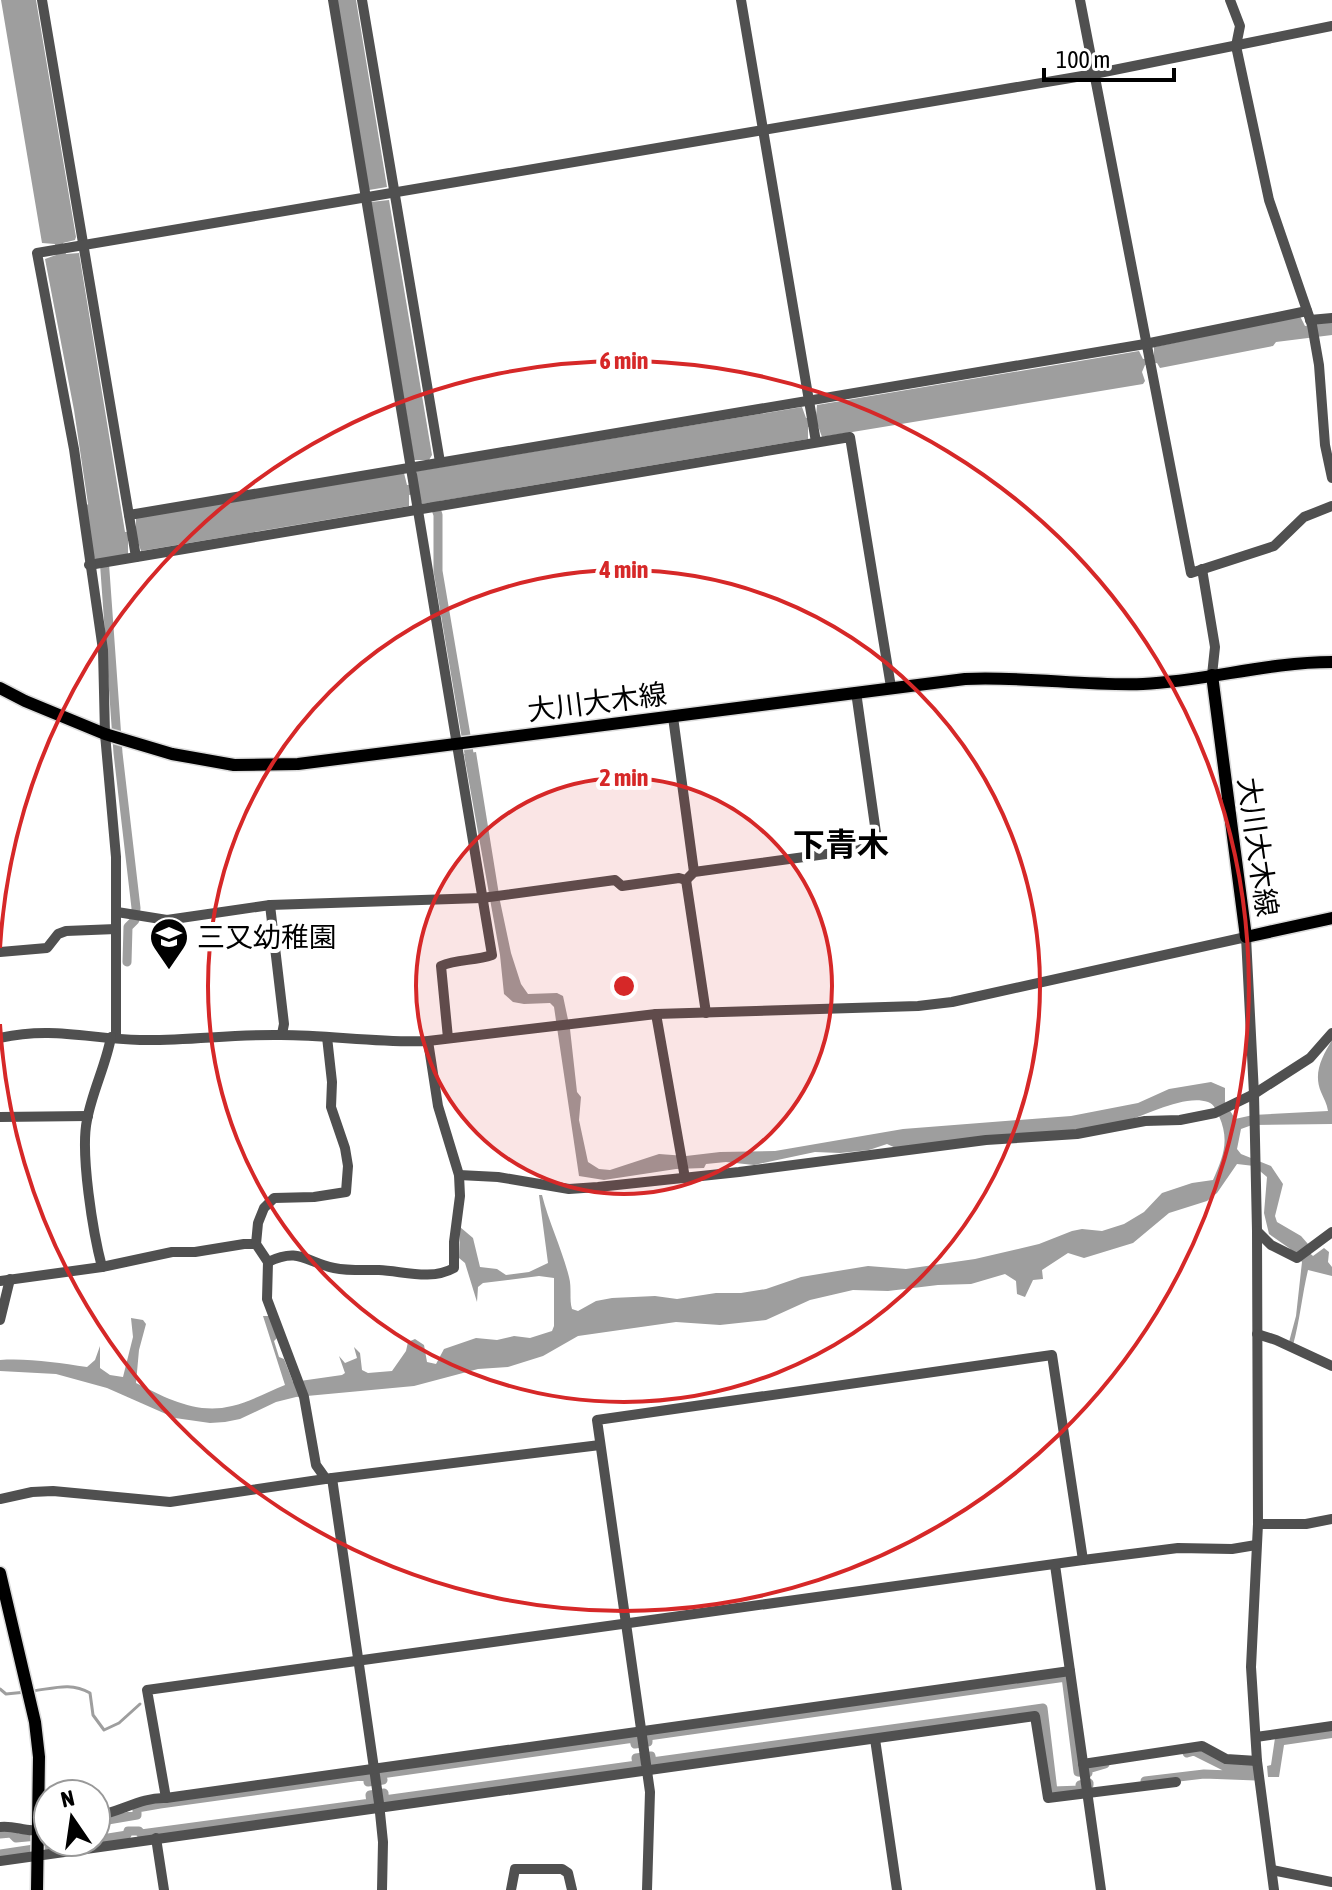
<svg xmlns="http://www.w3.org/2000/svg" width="1332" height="1890" font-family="'Asap Condensed','Noto Sans JP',sans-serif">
<rect width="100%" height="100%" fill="#fff"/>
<g fill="#9e9e9e">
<path d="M 1,0 L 36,0 L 76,237 L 75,240 L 63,243 L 66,254 L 79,253 L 125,532 L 136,531 L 136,518 L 404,473 L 407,485 L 416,484 L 417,471 L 802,407 L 806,418 L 816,416 L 817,405 L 1139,351 L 1143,359 L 1154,357 L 1154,347 L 1300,316 L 1305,326 L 1332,321 L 1332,335 L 1276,342 L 1273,346 L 1160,368 L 1157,363 L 1145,365 L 1142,372 L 1145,381 L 1143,384 L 822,437 L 818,426 L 808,427 L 808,439 L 422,504 L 418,493 L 409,495 L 409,506 L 141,551 L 137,539 L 128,541 L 128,554 L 96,560 L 93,556 L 86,506 L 88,504 L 74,410 L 45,259 L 56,255 L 55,244 L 42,243 Z"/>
<path d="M 337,0 L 356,0 L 387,187 L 369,190 Z"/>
<path d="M 389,200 L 432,455 L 429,460 L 414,460 L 371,202 Z"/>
<path d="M 476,752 L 500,901 L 511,953 L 521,984 L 528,994 L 557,993 L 563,996 L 570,1029 L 577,1092 L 581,1097 L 579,1120 L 588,1162 L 599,1169 L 610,1170 L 659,1154 L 686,1156 L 720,1152 L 775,1151 L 903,1129 L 1071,1116 L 1138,1103 L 1169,1089 L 1211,1082 L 1225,1088 L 1225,1102 L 1235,1119 L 1253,1115 L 1328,1111 C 1327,1104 1324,1099 1321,1092 C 1313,1073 1322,1057 1332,1040 L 1332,1124 L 1252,1125 L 1241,1129 L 1237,1149 L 1241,1154 L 1271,1166 L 1283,1184 L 1275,1216 L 1277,1222 L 1301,1236 L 1308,1244 L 1304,1248 L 1313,1256 L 1324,1248 L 1329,1252 L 1328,1262 L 1332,1267 L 1332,1276 L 1308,1270 C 1302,1295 1300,1320 1293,1345 L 1289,1342 L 1296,1316 L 1302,1262 L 1289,1248 L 1269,1234 L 1264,1213 L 1267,1177 L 1254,1166 L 1237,1164 L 1217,1193 L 1207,1201 L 1169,1213 L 1133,1243 L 1084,1258 L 1068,1253 L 1042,1270 L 1043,1279 L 1033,1280 L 1025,1297 L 1017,1294 L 1016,1281 L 1005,1274 L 971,1284 L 938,1285 L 888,1291 L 853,1290 L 810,1300 L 766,1320 L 720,1325 L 676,1322 L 578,1336 L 543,1356 L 508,1367 L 478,1369 L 414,1386 L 296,1397 L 276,1402 L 240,1419 L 225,1422 L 210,1423 L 175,1418 L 107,1388 L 56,1374 L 0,1371 L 0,1360 C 29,1358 58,1363 87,1367 L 95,1360 L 100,1346 L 100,1368 L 110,1375 L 123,1377 L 133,1337 L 131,1318 L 143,1320 L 146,1324 L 139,1350 L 136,1383 C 166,1398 197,1415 232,1406 C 250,1402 267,1392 285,1385 L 263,1316 L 269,1316 L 277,1338 L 274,1341 L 279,1357 L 284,1359 L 293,1382 L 342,1375 L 345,1373 L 339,1356 L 345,1363 L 357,1358 L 354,1347 L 360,1353 L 362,1370 L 368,1373 L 392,1371 L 406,1351 L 408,1342 L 415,1339 L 424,1345 L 427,1362 L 436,1364 L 444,1349 L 476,1338 L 497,1340 L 514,1336 L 530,1338 L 552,1331 L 554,1326 L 554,1278 L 539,1276 L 483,1283 L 478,1287 L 477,1302 L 465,1263 L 459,1258 L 460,1227 L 473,1238 L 480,1267 L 497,1269 L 506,1275 L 529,1272 L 548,1263 L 539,1195 L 542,1195 C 549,1223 562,1249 569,1277 C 572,1288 569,1299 572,1309 L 578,1311 L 596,1301 L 612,1298 L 655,1296 L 677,1299 L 716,1293 L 741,1293 L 766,1289 L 801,1277 L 868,1266 L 906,1269 L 975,1259 L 1039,1244 L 1072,1231 L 1082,1229 L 1102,1231 L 1124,1224 L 1144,1212 L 1162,1193 L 1192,1183 L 1213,1180 C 1223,1157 1230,1141 1219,1116 C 1217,1111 1214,1104 1208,1102 C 1184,1094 1146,1116 1125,1121 C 1051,1137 973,1141 898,1149 L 887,1144 L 869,1150 L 840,1153 L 815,1152 L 754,1165 L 726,1162 L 706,1164 L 704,1168 L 676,1169 L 604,1180 L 579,1176 L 554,1007 L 550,1003 L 524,1004 L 513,1002 L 504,994 L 500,955 L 464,754 Z"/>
<path d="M 1332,1730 L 1332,1738 L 1284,1745 L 1279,1777 L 1268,1777 L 1267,1766 L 1271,1765 L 1275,1738 Z"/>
</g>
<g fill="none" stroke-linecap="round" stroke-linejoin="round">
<g stroke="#9e9e9e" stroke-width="3">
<path d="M 0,1689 L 6,1694 L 26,1692"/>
<path d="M 33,1691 C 55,1688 71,1682 90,1693 L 93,1715 L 104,1730 L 119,1723 L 140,1704"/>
</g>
<g stroke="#9e9e9e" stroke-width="9">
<path d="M 434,503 L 438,515 L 438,571 L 471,765"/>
<path d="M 104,557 L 118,753 L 136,908 L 135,920 L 128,927 L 127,962"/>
<path d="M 1145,1781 L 1204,1774 L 1256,1776 L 1256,1767 L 1224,1766 L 1194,1751 L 1187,1753"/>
<path d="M 96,1822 L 137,1815 L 137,1808 L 160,1804 L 368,1775 L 368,1782 L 383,1780 L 381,1774 L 634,1738 L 635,1744 L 648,1742 L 648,1736 L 1066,1677 L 1078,1772 L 1088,1773 L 1088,1769 L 1105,1764"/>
<path d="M 0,1834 L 11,1833 L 16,1838 L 48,1835"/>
<path d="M 96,1840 L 127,1835 L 128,1831 L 139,1831 L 141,1834 L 371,1803 L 370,1795 L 384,1793 L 384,1800 L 637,1765 L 636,1758 L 651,1756 L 652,1762 L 1043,1708 L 1053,1791 L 1081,1790 L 1080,1785 L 1089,1783 L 1089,1785"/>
<path d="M 0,1854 L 81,1842"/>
</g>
<defs>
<g id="major">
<path d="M 1212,675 L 1246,937 L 1332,918"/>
<path d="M 0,688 L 25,701 L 105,734 L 172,754 L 234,765 L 298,764 L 965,679 C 1025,676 1084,686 1143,684 C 1207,681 1268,662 1332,662"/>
<path d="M 0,1573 L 35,1722 L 39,1757 L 37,1890"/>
</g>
</defs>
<use href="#major" stroke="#dbdbdb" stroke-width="15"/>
<g stroke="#505050" stroke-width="10">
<path d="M 42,0 L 136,557"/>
<path d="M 333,0 L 492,955 C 475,961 457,959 441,966 L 448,1038"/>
<path d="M 362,0 L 440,462"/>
<path d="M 741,0 L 816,442"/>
<path d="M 1080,0 L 1191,573 L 1274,546 L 1304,517 L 1332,506"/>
<path d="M 1230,0 L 1240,26 L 1236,46 L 1269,200 L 1312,325 L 1319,365 L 1325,445 L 1332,478"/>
<path d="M 1310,320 L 1332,318"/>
<path d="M 129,515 L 1145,344 L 1307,311"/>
<path d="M 89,565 L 850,437 L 891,687"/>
<path d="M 1202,569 L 1215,647 L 1212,675"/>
<path d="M 673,717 L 694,872"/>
<path d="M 686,880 L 706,1013"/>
<path d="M 270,905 L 284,1024 L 282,1034"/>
<path d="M 117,912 L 167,920 L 270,905 L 482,898 L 615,880 L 622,886 L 679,878 L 686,880 L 694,872 L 878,847 L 856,692"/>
<path d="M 0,952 L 47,948 L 58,934 L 66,931 L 116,929"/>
<path d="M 656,1014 L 685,1178"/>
<path d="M 116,1037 L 116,857 L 105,734 L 103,650 L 74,449 L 37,253 L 1094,74 L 1332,26"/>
<path d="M 0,1038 C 52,1026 90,1039 140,1040 C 187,1041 234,1034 281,1035 C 330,1035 379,1043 428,1041 L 656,1014 L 918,1006 L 952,1002 L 1246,937 L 1254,1094 L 1257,1231 L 1258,1524 L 1251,1667 L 1257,1761 L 1274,1890"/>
<path d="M 0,1117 L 88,1116"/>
<path d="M 459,1175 L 498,1177 L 569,1189 L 598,1187 L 739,1172 L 986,1140 L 1077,1134 L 1145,1121 L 1180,1120 L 1215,1113 L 1254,1094 L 1310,1058 L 1332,1033"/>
<path d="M 1257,1231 L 1271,1245 L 1297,1258 L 1332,1232"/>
<path d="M 268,1262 C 300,1247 305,1262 334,1268 C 349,1271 364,1270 379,1270 C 403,1271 431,1281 454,1268 L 454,1242 L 460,1196 L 459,1175 L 438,1106 L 428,1041"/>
<path d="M 102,1267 C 93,1233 80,1153 87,1120 C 92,1092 106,1065 111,1037"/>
<path d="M 0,1281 L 102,1267 L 172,1252 L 195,1252 L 244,1244 L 256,1244"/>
<path d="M 0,1320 L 10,1279"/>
<path d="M 1257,1334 L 1276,1340 L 1332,1366"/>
<path d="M 332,1478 L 379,1803 L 383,1842 L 382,1890"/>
<path d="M 326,1479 L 316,1465 L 304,1397 L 267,1299 L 268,1262 L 256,1244 L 258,1223 L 264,1208 L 274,1198 L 314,1197 L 346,1192 L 348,1166 L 345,1148 L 331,1107 L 332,1082 L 327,1037"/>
<path d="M 0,1499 L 32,1492 L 53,1491 L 170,1502 L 332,1478 L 600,1445"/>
<path d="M 1258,1524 L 1306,1524 L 1332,1519"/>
<path d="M 1055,1565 L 1101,1890"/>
<path d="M 1256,1737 L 1332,1726"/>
<path d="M 875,1739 L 897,1890"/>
<path d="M 1083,1764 L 1202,1746 L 1226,1759 L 1257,1761"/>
<path d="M 166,1798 L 147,1690 L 1083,1560 L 1178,1548 L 1232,1549 L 1256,1545"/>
<path d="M 96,1816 C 121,1812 141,1797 166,1798 L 1070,1671"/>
<path d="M 0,1827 C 19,1825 27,1835 48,1827"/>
<path d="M 156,1838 L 164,1890"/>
<path d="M 0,1861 L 1035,1716 L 1048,1798 L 1176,1782"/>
<path d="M 1272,1870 L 1332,1882"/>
<path d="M 511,1890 L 515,1869 L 562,1869 L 568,1873 L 572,1890"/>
<path d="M 647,1890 L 650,1792 L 597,1420 L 1052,1355 L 1083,1560"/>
</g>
<use href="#major" stroke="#000" stroke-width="12"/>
</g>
<circle cx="624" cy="986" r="208" fill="#d62828" fill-opacity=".12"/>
<g fill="none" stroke="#d62828" stroke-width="4">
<circle cx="624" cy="986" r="208"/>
<circle cx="624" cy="986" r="416"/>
<path d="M0 948A625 625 0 1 1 0 1024"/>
</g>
<defs>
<symbol id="school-pin" viewBox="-11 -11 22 30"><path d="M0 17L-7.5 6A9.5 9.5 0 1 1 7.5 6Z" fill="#000" stroke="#fff"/><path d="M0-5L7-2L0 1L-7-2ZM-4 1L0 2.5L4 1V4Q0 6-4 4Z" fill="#fff"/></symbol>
</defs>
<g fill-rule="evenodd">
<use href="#school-pin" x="147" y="915" width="44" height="60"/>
</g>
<g text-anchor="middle" stroke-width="8" stroke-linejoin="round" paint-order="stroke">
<g font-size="28" fill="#000" stroke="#fff">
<text transform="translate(597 702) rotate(-7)" y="10">大川大木線</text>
<text transform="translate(1258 847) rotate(82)" y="10">大川大木線</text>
</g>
<g font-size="28" fill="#000" stroke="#fff" text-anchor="start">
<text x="197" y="947">三又幼稚園</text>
</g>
<g font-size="32" font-weight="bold" fill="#000" stroke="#fff">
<text x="841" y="856">下青木</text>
</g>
</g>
<circle cx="624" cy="986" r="12" fill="#d62828" stroke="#fff" stroke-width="4"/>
<g font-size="24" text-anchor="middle" font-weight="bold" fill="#d62828" stroke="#fff" stroke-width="8" stroke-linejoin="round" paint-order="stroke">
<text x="624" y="369">6 min</text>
<text x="624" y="578">4 min</text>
<text x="624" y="786">2 min</text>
</g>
<g transform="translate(72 1818) rotate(347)"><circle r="38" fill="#ffffff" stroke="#999999" stroke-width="2"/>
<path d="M0-6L14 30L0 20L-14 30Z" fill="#000000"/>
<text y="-12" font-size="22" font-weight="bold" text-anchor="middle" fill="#000000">N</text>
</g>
<path d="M1044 68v12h130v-12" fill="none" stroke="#000000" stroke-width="4"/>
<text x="1056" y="68" font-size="24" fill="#000000" stroke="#ffffff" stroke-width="6" paint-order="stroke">100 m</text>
</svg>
